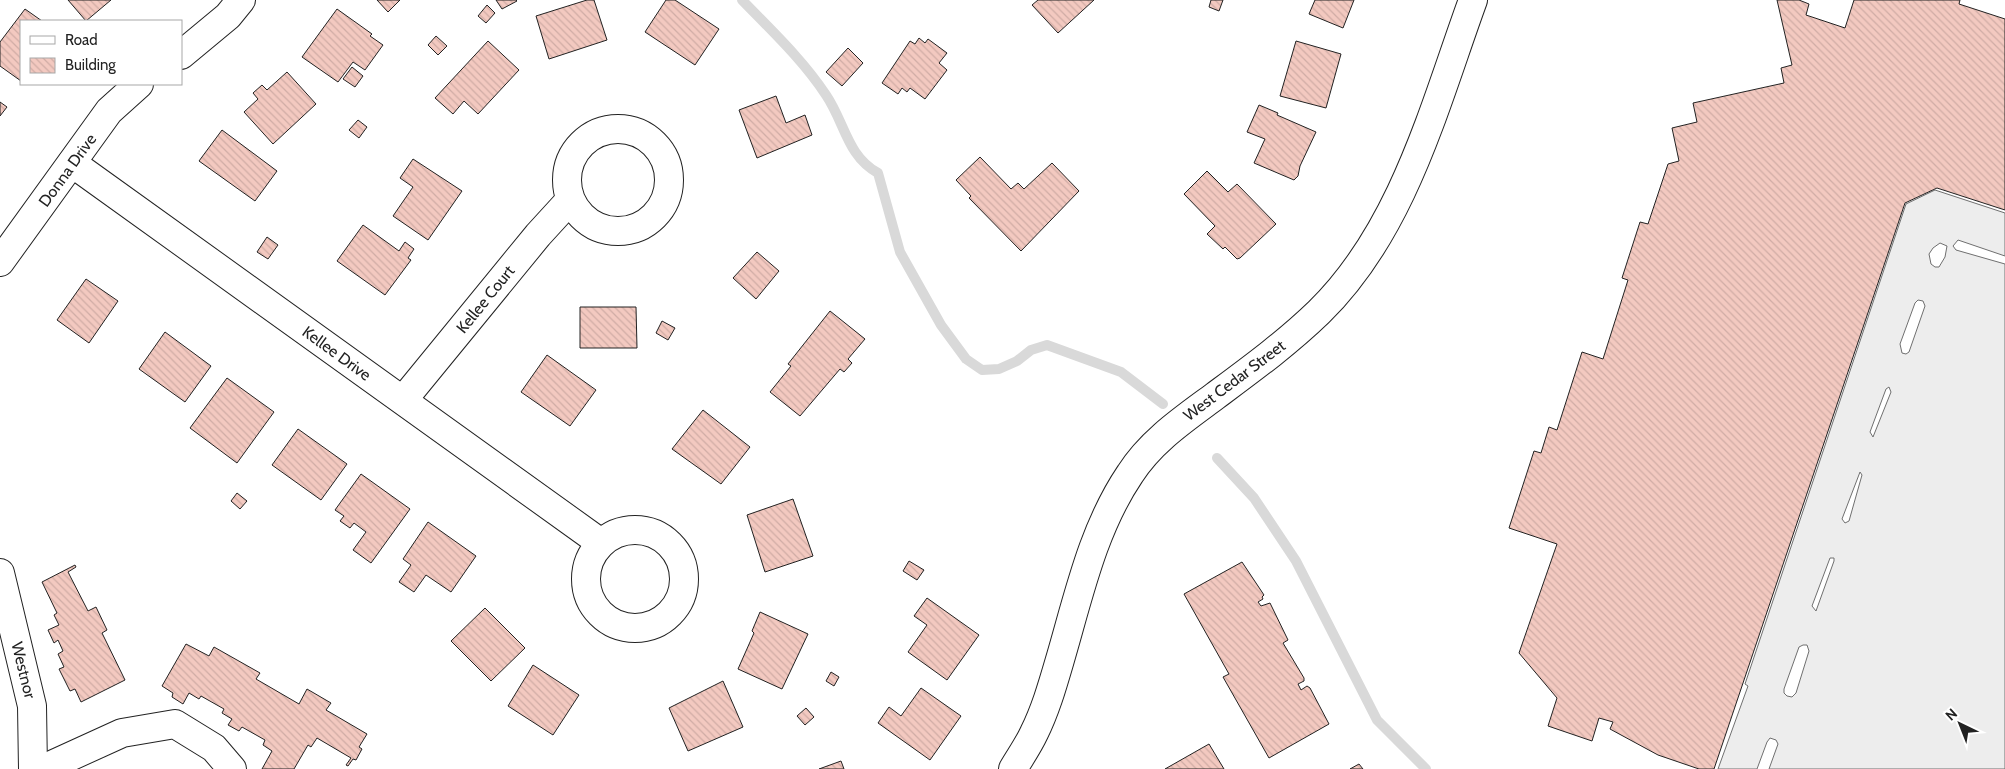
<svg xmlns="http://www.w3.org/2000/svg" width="2005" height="769" font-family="Cabin,sans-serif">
<defs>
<pattern id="building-back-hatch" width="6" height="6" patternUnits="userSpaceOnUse" patternTransform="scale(1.25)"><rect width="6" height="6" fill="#f3c9c0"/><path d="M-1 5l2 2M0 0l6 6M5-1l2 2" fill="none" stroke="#d0aca5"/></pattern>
</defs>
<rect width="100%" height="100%" fill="#fff"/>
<path fill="#ededed" stroke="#6f6f6f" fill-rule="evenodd" d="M 1935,190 L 2005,213 L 2005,256 L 1958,240 L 1953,246 L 1956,250 L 2005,264 L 2005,769 L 1769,769 L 1778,744 L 1776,740 L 1770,738 L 1767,742 L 1757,769 L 1718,769 L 1748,686 L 1745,684 L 1906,204 ZM 1940,243 L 1947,246 L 1945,257 L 1939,267 L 1935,267 L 1931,264 L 1929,254 L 1933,248 ZM 1918,300 L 1923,301 L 1925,306 L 1909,352 L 1906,354 L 1902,353 L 1900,344 L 1915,303 ZM 1889,387 L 1891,392 L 1873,437 L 1870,432 L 1886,389 ZM 1860,472 L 1862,475 L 1849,521 L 1845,523 L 1842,519 ZM 1830,558 L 1834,558 L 1834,561 L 1816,611 L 1812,606 ZM 1803,645 L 1807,645 L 1809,651 L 1796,693 L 1792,697 L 1787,696 L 1784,693 L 1784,689 L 1799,647 Z"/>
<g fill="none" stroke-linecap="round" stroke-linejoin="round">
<g stroke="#d9d9d9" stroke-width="10">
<path d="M 742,0 C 771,30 803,60 826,95 C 845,123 847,156 878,173 L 900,252 L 941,325 L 966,359 L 982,370 L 999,369 L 1017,361 L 1031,350 L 1047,345 L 1121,372 L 1163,404"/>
<path d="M 1217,458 L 1254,498 L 1296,561 L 1377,720 L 1426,769"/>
</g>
</g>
<g fill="url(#building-back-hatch)" stroke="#222">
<path d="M 68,0 L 111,0 L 86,21 Z"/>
<path d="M 377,0 L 400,0 L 388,12 Z"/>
<path d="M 496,0 L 516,0 L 517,1 L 502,9 Z"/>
<path d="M 587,0 L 594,0 L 607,40 L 549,59 L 536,16 Z"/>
<path d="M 666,0 L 675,0 L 719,29 L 695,65 L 645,32 Z"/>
<path d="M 1038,0 L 1094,0 L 1058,33 L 1032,5 Z"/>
<path d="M 1211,0 L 1223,0 L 1219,11 L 1209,7 Z"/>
<path d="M 1315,0 L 1354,0 L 1343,28 L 1309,14 Z"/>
<path d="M 1777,0 L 1799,0 L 1809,4 L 1806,15 L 1845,28 L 1854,0 L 1960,0 L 1959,4 L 2005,19 L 2005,210 L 1937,188 L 1905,203 L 1714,769 L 1699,769 L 1658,755 L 1610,729 L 1613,722 L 1599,718 L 1592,741 L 1548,726 L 1557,698 L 1519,653 L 1557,544 L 1509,528 L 1534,451 L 1541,453 L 1549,427 L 1557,430 L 1582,352 L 1603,359 L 1628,280 L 1622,278 L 1640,222 L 1648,224 L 1668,164 L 1679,161 L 1672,128 L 1697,122 L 1693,103 L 1784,83 L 1781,68 L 1792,65 Z"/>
<path d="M 487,5 L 495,13 L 486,23 L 478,16 Z"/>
<path d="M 25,9 L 42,21 L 21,21 L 21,81 L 0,66 L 0,42 Z"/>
<path d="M 337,9 L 372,34 L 370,36 L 383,45 L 365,70 L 353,62 L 338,82 L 302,57 Z"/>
<path d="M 436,36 L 447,46 L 438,55 L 428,45 Z"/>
<path d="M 919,38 L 925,43 L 928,39 L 947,53 L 939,63 L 947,70 L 925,99 L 910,88 L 907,92 L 902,88 L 898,94 L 882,83 L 910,41 L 915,44 Z"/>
<path d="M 488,41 L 519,70 L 478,114 L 464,101 L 453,114 L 435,98 Z"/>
<path d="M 1296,41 L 1341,54 L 1326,108 L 1280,96 Z"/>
<path d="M 848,48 L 863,63 L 842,86 L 826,72 Z"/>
<path d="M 352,67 L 363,76 L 355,87 L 343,79 Z"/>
<path d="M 287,72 L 316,104 L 273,144 L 244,112 L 258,99 L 253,93 L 262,85 L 267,90 Z"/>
<path d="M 776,96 L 786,123 L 805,115 L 812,135 L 757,158 L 739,110 Z"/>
<path d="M 0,102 L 7,107 L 0,116 Z"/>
<path d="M 1259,105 L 1278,113 L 1277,115 L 1316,132 L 1300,166 L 1298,176 L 1294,180 L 1254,163 L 1265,139 L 1247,132 Z"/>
<path d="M 358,120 L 367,127 L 359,138 L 349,130 Z"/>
<path d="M 222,130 L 277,171 L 255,201 L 199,161 Z"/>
<path d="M 980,157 L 1011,189 L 1018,183 L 1024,189 L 1052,163 L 1079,191 L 1021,251 L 969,198 L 971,196 L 956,180 Z"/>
<path d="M 413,159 L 462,191 L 428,240 L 393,216 L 413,187 L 400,178 Z"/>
<path d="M 1207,171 L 1228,192 L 1237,184 L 1276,224 L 1240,258 L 1237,259 L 1225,247 L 1223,249 L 1207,234 L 1215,226 L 1184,194 Z"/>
<path d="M 363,225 L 399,251 L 405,242 L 414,249 L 408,258 L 411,260 L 385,295 L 337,261 Z"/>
<path d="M 267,237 L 278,245 L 268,259 L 257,252 Z"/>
<path d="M 757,252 L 779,271 L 756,299 L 733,278 Z"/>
<path d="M 86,279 L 118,301 L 89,343 L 57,320 Z"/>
<path d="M 580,307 L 636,307 L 637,348 L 580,348 Z"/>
<path d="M 830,311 L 865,339 L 848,359 L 852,363 L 844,372 L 840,369 L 800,416 L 770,392 L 791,366 L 788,364 Z"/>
<path d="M 662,321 L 675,328 L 668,340 L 656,333 Z"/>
<path d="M 165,332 L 211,366 L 185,402 L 139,369 Z"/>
<path d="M 547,355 L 596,390 L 570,426 L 521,392 Z"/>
<path d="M 227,378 L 274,412 L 237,463 L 190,428 Z"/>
<path d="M 703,410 L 750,447 L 721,484 L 672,449 Z"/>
<path d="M 298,429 L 347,464 L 321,500 L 272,465 Z"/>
<path d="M 361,474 L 410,509 L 371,563 L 353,550 L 366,532 L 354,523 L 350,528 L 340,521 L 344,516 L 335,510 Z"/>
<path d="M 237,493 L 247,501 L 240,509 L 231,501 Z"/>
<path d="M 793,499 L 813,556 L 765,572 L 747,515 Z"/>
<path d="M 428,522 L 476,556 L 451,592 L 426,575 L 414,592 L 399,582 L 411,565 L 403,559 Z"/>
<path d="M 909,561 L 924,570 L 917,580 L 903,571 Z"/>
<path d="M 1242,562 L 1264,595 L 1262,597 L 1263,599 L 1258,602 L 1261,606 L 1270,603 L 1288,640 L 1283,643 L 1304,678 L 1304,681 L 1298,684 L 1301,690 L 1307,686 L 1310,688 L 1329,724 L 1269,758 L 1223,677 L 1229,674 L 1184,594 Z"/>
<path d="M 75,565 L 76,567 L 68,572 L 88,611 L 96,607 L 107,630 L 102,633 L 125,680 L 81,702 L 75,689 L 70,691 L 59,669 L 64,667 L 58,654 L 63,651 L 58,640 L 54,643 L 48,630 L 59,625 L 54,615 L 57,613 L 42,582 Z"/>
<path d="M 927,598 L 979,635 L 947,680 L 908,652 L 927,625 L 914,616 Z"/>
<path d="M 485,608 L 525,648 L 491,681 L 451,641 Z"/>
<path d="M 760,612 L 808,634 L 782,689 L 738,669 L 754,633 L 752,631 Z"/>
<path d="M 186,644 L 209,656 L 214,647 L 260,673 L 256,679 L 299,704 L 307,689 L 331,703 L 326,710 L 367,734 L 359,747 L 362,749 L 356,760 L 353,759 L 348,766 L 346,765 L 351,758 L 317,738 L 311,747 L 308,745 L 294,769 L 262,769 L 272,751 L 263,745 L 265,740 L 242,727 L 239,731 L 228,725 L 232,719 L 222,713 L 224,709 L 201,696 L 199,699 L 189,693 L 183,704 L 172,697 L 173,693 L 162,686 Z"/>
<path d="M 533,665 L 579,695 L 553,735 L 508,706 Z"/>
<path d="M 831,672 L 839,677 L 834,686 L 826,681 Z"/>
<path d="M 723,681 L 743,727 L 688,751 L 669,708 Z"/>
<path d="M 921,688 L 961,716 L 930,760 L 878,723 L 889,707 L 901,716 Z"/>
<path d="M 806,708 L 814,717 L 805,725 L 797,716 Z"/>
<path d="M 1209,744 L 1224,769 L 1165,769 Z"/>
<path d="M 841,761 L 844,769 L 819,769 Z"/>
<path d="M 1359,764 L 1363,769 L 1350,769 Z"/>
</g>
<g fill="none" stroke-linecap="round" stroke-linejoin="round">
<defs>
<g id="street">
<path d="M 181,55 L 228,16 L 241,0"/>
<circle cx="618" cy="180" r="51"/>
<path d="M 72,163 L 601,543"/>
<path d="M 0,262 L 109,111 L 139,84"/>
<path d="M 403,400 L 538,235 L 570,200"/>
<circle cx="635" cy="579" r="49"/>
<path d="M 0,573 L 32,706 L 33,769"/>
<path d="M 43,769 L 122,733 L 175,724 L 214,748 L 232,769"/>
<path d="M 1013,769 C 1020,757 1028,746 1034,733 C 1045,711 1052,687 1059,663 C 1078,599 1092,530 1130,474 C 1151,441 1184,419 1215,396 C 1250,370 1287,343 1319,312 C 1403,230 1434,107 1473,0"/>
</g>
</defs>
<use href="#street" stroke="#222" stroke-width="30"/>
<use href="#street" stroke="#fff" stroke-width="28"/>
</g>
<g text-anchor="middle" stroke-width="4" stroke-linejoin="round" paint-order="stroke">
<g font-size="16" fill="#222" stroke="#fff">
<text transform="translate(67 170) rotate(-54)" y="6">Donna Drive</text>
<text transform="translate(485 299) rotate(-51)" y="6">Kellee Court</text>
<text transform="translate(337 353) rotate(36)" y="6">Kellee Drive</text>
<text transform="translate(1234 380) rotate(-37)" y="6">West Cedar Street</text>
<text transform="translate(24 670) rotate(76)" y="6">Westnor</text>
</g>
</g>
<rect x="20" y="20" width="162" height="65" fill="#ffffff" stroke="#a7a7a7"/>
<rect x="30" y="36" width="25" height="8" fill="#ffffff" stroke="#a7a7a7"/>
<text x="65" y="45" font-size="15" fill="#222222">Road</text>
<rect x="30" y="58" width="25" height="15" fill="url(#building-back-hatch)" stroke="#a7a7a7"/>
<text x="65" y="70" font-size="15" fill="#222222">Building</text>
<g transform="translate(1960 724) rotate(317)" stroke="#ffffff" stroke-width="4" paint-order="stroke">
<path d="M0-4L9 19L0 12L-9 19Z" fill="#222222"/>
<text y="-8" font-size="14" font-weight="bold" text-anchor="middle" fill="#222222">N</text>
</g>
</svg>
